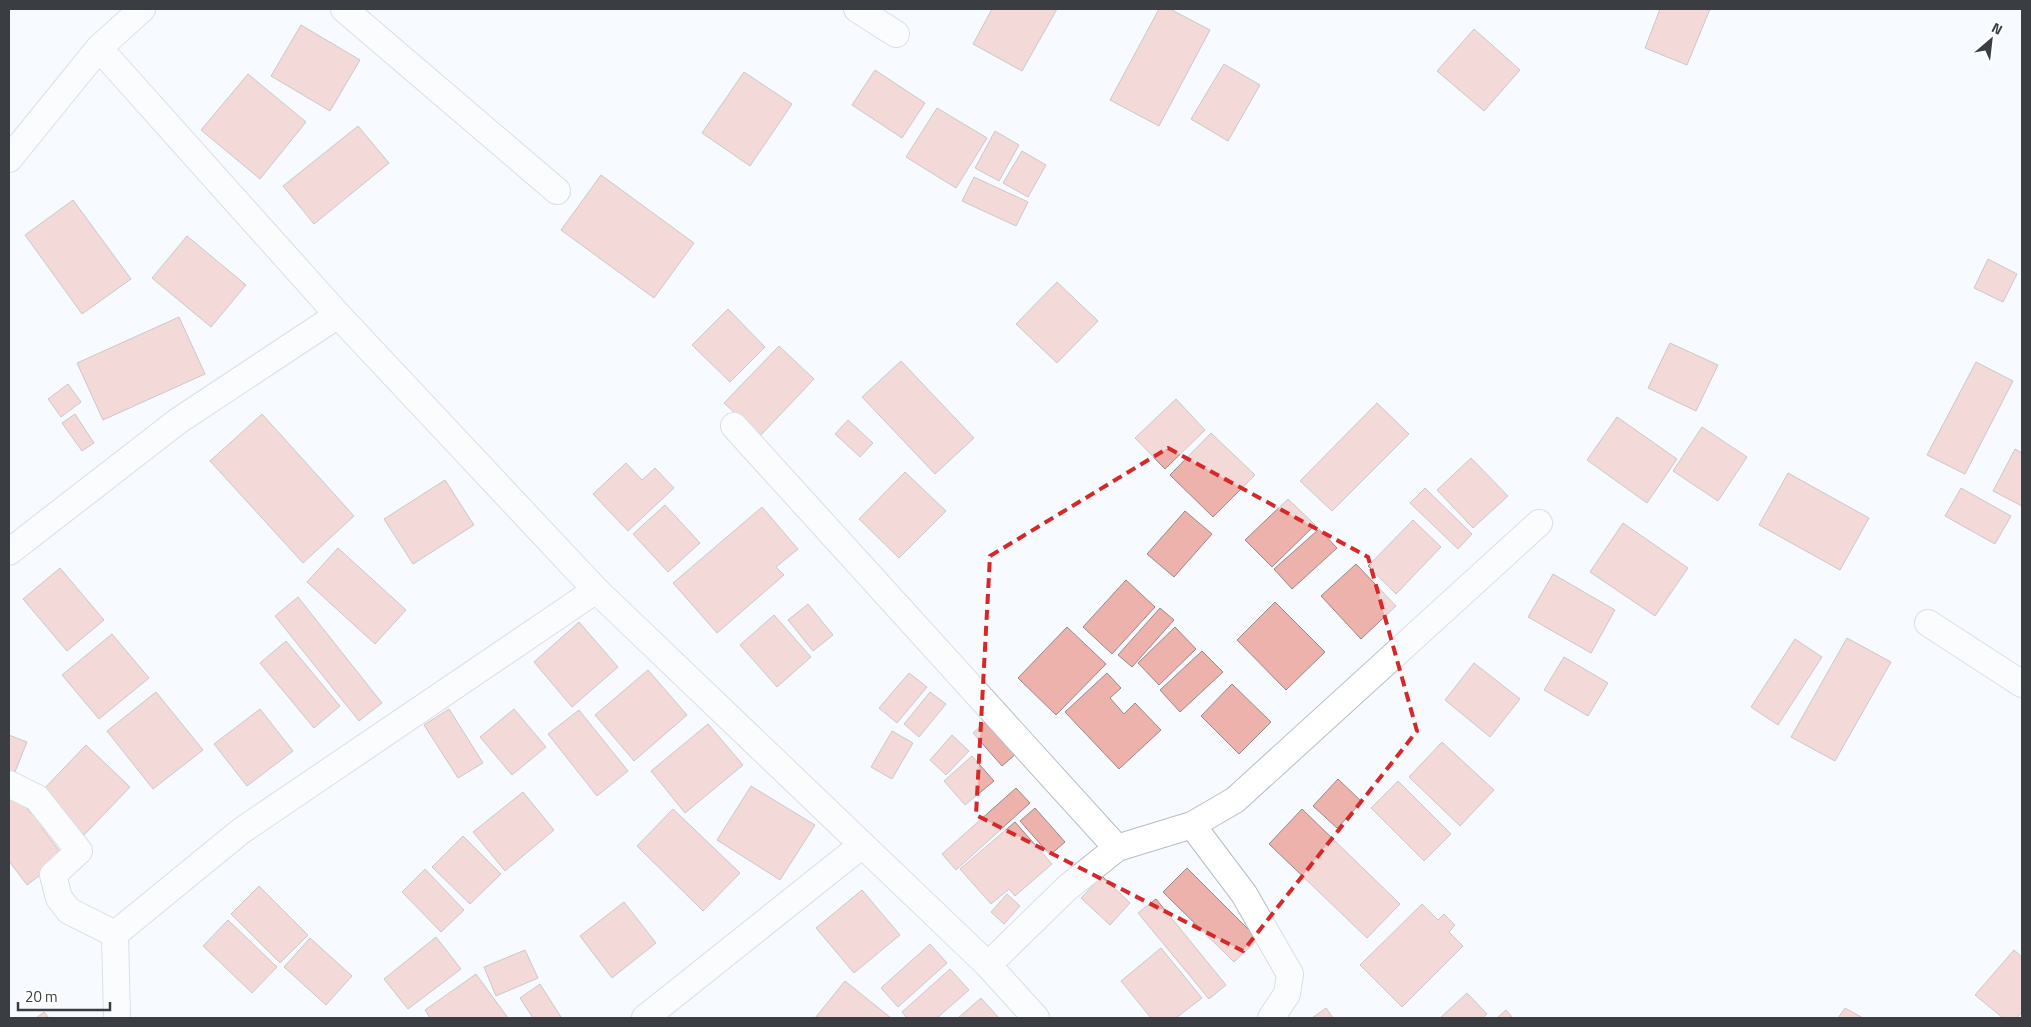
<svg xmlns="http://www.w3.org/2000/svg" width="2031" height="1027" font-family="'Titillium Web',sans-serif">
<rect width="100%" height="100%" fill="#f7fafe"/>
<g fill="#edb2ac" stroke="#978a88">
<path d="M 992,9 L 1057,9 L 1022,71 L 973,44 Z"/>
<path d="M 1159,9 L 1170,9 L 1210,30 L 1159,126 L 1110,100 Z"/>
<path d="M 1660,9 L 1710,9 L 1687,65 L 1645,48 Z"/>
<path d="M 301,25 L 360,60 L 330,111 L 271,76 Z"/>
<path d="M 1474,29 L 1520,70 L 1484,111 L 1437,71 Z"/>
<path d="M 1224,64 L 1260,85 L 1228,141 L 1191,119 Z"/>
<path d="M 875,70 L 925,103 L 902,138 L 852,105 Z"/>
<path d="M 744,72 L 792,104 L 750,166 L 702,133 Z"/>
<path d="M 248,74 L 306,122 L 260,179 L 201,130 Z"/>
<path d="M 937,108 L 987,138 L 956,188 L 906,157 Z"/>
<path d="M 358,126 L 389,163 L 314,224 L 283,186 Z"/>
<path d="M 995,131 L 1019,145 L 999,181 L 975,168 Z"/>
<path d="M 1022,151 L 1046,165 L 1028,197 L 1003,183 Z"/>
<path d="M 601,175 L 694,243 L 654,298 L 561,230 Z"/>
<path d="M 974,177 L 1028,202 L 1016,226 L 962,201 Z"/>
<path d="M 73,200 L 131,279 L 82,314 L 25,235 Z"/>
<path d="M 187,236 L 246,285 L 211,327 L 152,278 Z"/>
<path d="M 1988,259 L 2017,274 L 2003,302 L 1974,288 Z"/>
<path d="M 1057,282 L 1098,321 L 1057,363 L 1016,324 Z"/>
<path d="M 728,309 L 765,347 L 730,382 L 692,345 Z"/>
<path d="M 179,317 L 205,374 L 103,420 L 77,363 Z"/>
<path d="M 1670,343 L 1718,365 L 1696,411 L 1648,388 Z"/>
<path d="M 779,346 L 814,379 L 760,436 L 724,403 Z"/>
<path d="M 901,361 L 974,438 L 935,474 L 862,397 Z"/>
<path d="M 1976,362 L 2013,381 L 1965,474 L 1927,455 Z"/>
<path d="M 68,384 L 81,402 L 61,417 L 48,399 Z"/>
<path d="M 1176,399 L 1205,430 L 1165,469 L 1135,438 Z"/>
<path d="M 1377,403 L 1409,434 L 1332,511 L 1300,481 Z"/>
<path d="M 75,414 L 94,443 L 82,451 L 62,423 Z"/>
<path d="M 262,414 L 354,516 L 303,563 L 210,461 Z"/>
<path d="M 1617,417 L 1677,459 L 1647,503 L 1587,460 Z"/>
<path d="M 848,420 L 873,443 L 860,457 L 835,434 Z"/>
<path d="M 1702,427 L 1747,457 L 1718,501 L 1673,471 Z"/>
<path d="M 1211,433 L 1255,475 L 1213,517 L 1170,475 Z"/>
<path d="M 2015,449 L 2022,453 L 2022,506 L 1993,491 Z"/>
<path d="M 1471,458 L 1508,496 L 1473,528 L 1437,490 Z"/>
<path d="M 626,463 L 642,480 L 655,468 L 674,488 L 628,531 L 593,494 Z"/>
<path d="M 905,472 L 946,511 L 899,558 L 859,519 Z"/>
<path d="M 1788,473 L 1869,518 L 1840,570 L 1759,525 Z"/>
<path d="M 445,480 L 474,525 L 413,564 L 384,519 Z"/>
<path d="M 1425,488 L 1472,534 L 1458,549 L 1410,503 Z"/>
<path d="M 1961,488 L 2011,516 L 1995,544 L 1945,516 Z"/>
<path d="M 1288,499 L 1315,525 L 1272,567 L 1245,540 Z"/>
<path d="M 665,505 L 700,543 L 668,572 L 633,534 Z"/>
<path d="M 762,507 L 798,549 L 776,567 L 784,575 L 717,633 L 673,583 Z"/>
<path d="M 1185,511 L 1212,534 L 1174,577 L 1147,554 Z"/>
<path d="M 1413,520 L 1441,547 L 1396,594 L 1368,566 Z"/>
<path d="M 1623,523 L 1688,568 L 1655,616 L 1590,572 Z"/>
<path d="M 1319,529 L 1337,548 L 1292,589 L 1274,569 Z"/>
<path d="M 338,548 L 406,610 L 375,644 L 307,582 Z"/>
<path d="M 1356,564 L 1396,606 L 1361,639 L 1321,596 Z"/>
<path d="M 60,568 L 104,620 L 67,651 L 23,599 Z"/>
<path d="M 1553,574 L 1615,610 L 1591,653 L 1528,617 Z"/>
<path d="M 1126,580 L 1155,607 L 1112,654 L 1083,627 Z"/>
<path d="M 298,597 L 382,703 L 359,721 L 275,616 Z"/>
<path d="M 1275,602 L 1325,652 L 1286,690 L 1237,640 Z"/>
<path d="M 808,604 L 833,635 L 813,651 L 788,620 Z"/>
<path d="M 1160,608 L 1174,620 L 1132,667 L 1118,655 Z"/>
<path d="M 774,615 L 811,657 L 777,687 L 740,645 Z"/>
<path d="M 579,622 L 618,667 L 572,707 L 534,662 Z"/>
<path d="M 1067,627 L 1106,664 L 1056,715 L 1018,678 Z"/>
<path d="M 1175,627 L 1196,649 L 1159,685 L 1138,663 Z"/>
<path d="M 112,634 L 149,678 L 99,719 L 62,675 Z"/>
<path d="M 1847,638 L 1891,662 L 1835,761 L 1791,737 Z"/>
<path d="M 1795,639 L 1822,657 L 1778,725 L 1751,707 Z"/>
<path d="M 286,641 L 340,706 L 314,728 L 260,663 Z"/>
<path d="M 1202,651 L 1223,672 L 1180,712 L 1160,690 Z"/>
<path d="M 1564,657 L 1608,683 L 1588,716 L 1544,690 Z"/>
<path d="M 1474,663 L 1520,699 L 1490,737 L 1445,700 Z"/>
<path d="M 648,670 L 687,715 L 634,761 L 595,715 Z"/>
<path d="M 909,673 L 927,687 L 897,723 L 879,708 Z"/>
<path d="M 1107,673 L 1121,688 L 1110,698 L 1124,714 L 1135,703 L 1161,730 L 1119,769 L 1065,712 Z"/>
<path d="M 1232,684 L 1271,722 L 1239,754 L 1201,716 Z"/>
<path d="M 156,692 L 203,750 L 153,789 L 107,731 Z"/>
<path d="M 930,692 L 946,704 L 919,737 L 904,724 Z"/>
<path d="M 260,709 L 293,751 L 247,786 L 214,744 Z"/>
<path d="M 449,709 L 483,763 L 458,778 L 424,725 Z"/>
<path d="M 514,709 L 546,747 L 512,775 L 480,737 Z"/>
<path d="M 579,710 L 628,771 L 597,796 L 548,734 Z"/>
<path d="M 989,719 L 1018,752 L 1002,766 L 973,733 Z"/>
<path d="M 708,724 L 743,765 L 685,813 L 651,771 Z"/>
<path d="M 892,731 L 913,743 L 892,779 L 871,767 Z"/>
<path d="M 9,735 L 27,742 L 13,777 L 9,776 Z"/>
<path d="M 952,735 L 969,751 L 946,775 L 930,760 Z"/>
<path d="M 1442,742 L 1494,790 L 1460,826 L 1409,777 Z"/>
<path d="M 86,745 L 130,787 L 84,835 L 40,793 Z"/>
<path d="M 972,756 L 994,781 L 965,805 L 944,781 Z"/>
<path d="M 1338,779 L 1362,802 L 1337,828 L 1313,806 Z"/>
<path d="M 1398,781 L 1451,834 L 1424,861 L 1371,808 Z"/>
<path d="M 751,786 L 815,825 L 780,880 L 717,840 Z"/>
<path d="M 1016,788 L 1030,803 L 956,870 L 942,854 Z"/>
<path d="M 15,792 L 30,813 L 37,808 L 49,823 L 42,828 L 64,857 L 27,885 L 9,861 L 9,796 Z"/>
<path d="M 523,792 L 554,830 L 505,871 L 473,832 Z"/>
<path d="M 1035,808 L 1065,842 L 1050,855 L 1020,821 Z"/>
<path d="M 673,809 L 740,873 L 703,911 L 637,846 Z"/>
<path d="M 1302,809 L 1400,904 L 1367,938 L 1269,844 Z"/>
<path d="M 1015,822 L 1052,864 L 1015,896 L 1009,889 L 991,904 L 960,869 Z"/>
<path d="M 463,836 L 501,874 L 470,904 L 432,867 Z"/>
<path d="M 1187,868 L 1258,939 L 1234,962 L 1163,892 Z"/>
<path d="M 425,869 L 464,910 L 441,932 L 402,892 Z"/>
<path d="M 1102,876 L 1130,903 L 1110,925 L 1081,898 Z"/>
<path d="M 259,886 L 308,935 L 280,963 L 231,914 Z"/>
<path d="M 862,890 L 900,935 L 854,973 L 816,928 Z"/>
<path d="M 1007,894 L 1020,906 L 1004,924 L 991,912 Z"/>
<path d="M 1156,899 L 1226,985 L 1209,999 L 1138,913 Z"/>
<path d="M 624,902 L 656,943 L 612,978 L 580,936 Z"/>
<path d="M 1422,904 L 1438,920 L 1444,914 L 1455,925 L 1449,932 L 1463,946 L 1402,1007 L 1360,965 Z"/>
<path d="M 228,920 L 277,967 L 252,993 L 203,946 Z"/>
<path d="M 436,937 L 461,969 L 408,1009 L 384,979 Z"/>
<path d="M 310,938 L 352,976 L 326,1005 L 284,967 Z"/>
<path d="M 930,944 L 947,963 L 898,1007 L 881,988 Z"/>
<path d="M 1161,948 L 1202,998 L 1176,1018 L 1151,1018 L 1121,981 Z"/>
<path d="M 525,950 L 538,978 L 496,996 L 484,967 Z"/>
<path d="M 2014,950 L 2022,957 L 2022,1012 L 2017,1018 L 2003,1018 L 1975,995 Z"/>
<path d="M 950,969 L 969,990 L 937,1018 L 907,1018 L 902,1012 Z"/>
<path d="M 476,974 L 508,1018 L 430,1018 L 425,1010 Z"/>
<path d="M 845,981 L 891,1018 L 815,1018 Z"/>
<path d="M 540,984 L 561,1017 L 559,1018 L 533,1018 L 520,998 Z"/>
<path d="M 1467,993 L 1487,1014 L 1482,1018 L 1440,1018 Z"/>
<path d="M 981,998 L 999,1018 L 958,1018 Z"/>
<path d="M 1326,1008 L 1333,1018 L 1312,1018 Z"/>
<path d="M 1845,1008 L 1863,1018 L 1838,1018 Z"/>
<path d="M 1506,1010 L 1513,1018 L 1497,1018 Z"/>
<path d="M 44,1012 L 49,1018 L 36,1018 Z"/>
</g>
<g fill="none" stroke-linecap="round" stroke-linejoin="round">
<defs>
<g id="minor">
<path d="M 344,9 L 557,191"/>
<path d="M 857,9 L 896,34"/>
<path d="M 99,48 L 338,315 L 596,590"/>
<path d="M 9,159 L 99,48 L 142,9"/>
<path d="M 734,426 L 1117,848"/>
<path d="M 9,552 L 178,421 L 338,315"/>
<path d="M 1928,623 L 2022,684"/>
<path d="M 9,784 L 37,798 L 79,851 L 53,875 L 59,898 L 69,911 L 115,934"/>
<path d="M 1192,825 L 1244,894 L 1290,974 L 1287,994 L 1271,1018"/>
<path d="M 115,934 L 241,831 L 596,590 L 988,965 L 1036,1018"/>
<path d="M 115,934 L 117,1018"/>
<path d="M 988,965 L 1067,888 L 1117,848 L 1192,825 L 1235,800 L 1539,523"/>
<path d="M 645,1018 L 862,845"/>
</g>
</defs>
<use href="#minor" stroke="#b6bcc7" stroke-width="28"/>
<use href="#minor" stroke="#fff" stroke-width="26"/>
</g>
<path d="M0 0H2031V1027H0ZM 1168,448 L 1368,557 L 1417,731 L 1243,951 L 976,815 L 990,556 Z" fill="#f7fafe" fill-opacity=".55" fill-rule="evenodd"/>
<path fill="none" stroke="#d62828" stroke-width="4" stroke-dasharray="10 6" stroke-linejoin="round" d="M 1168,448 L 1368,557 L 1417,731 L 1243,951 L 976,815 L 990,556 Z"/>
<rect width="2031" height="1027" fill="none" stroke="#3a3d41" stroke-width="20"/>
<g transform="translate(1991 40) rotate(28)" stroke="#ffffff" stroke-width="4" paint-order="stroke">
<path d="M0-4L9 19L0 12L-9 19Z" fill="#3a3d41"/>
<text y="-8" font-size="14" font-weight="bold" text-anchor="middle" fill="#3a3d41">N</text>
</g>
<path d="M18 1002v8h92v-8" fill="none" stroke="#3a3d41" stroke-width="2.5"/>
<text x="25" y="1002" font-size="15" fill="#3a3d41" stroke="#ffffff" stroke-width="4" paint-order="stroke">20 m</text>
</svg>
